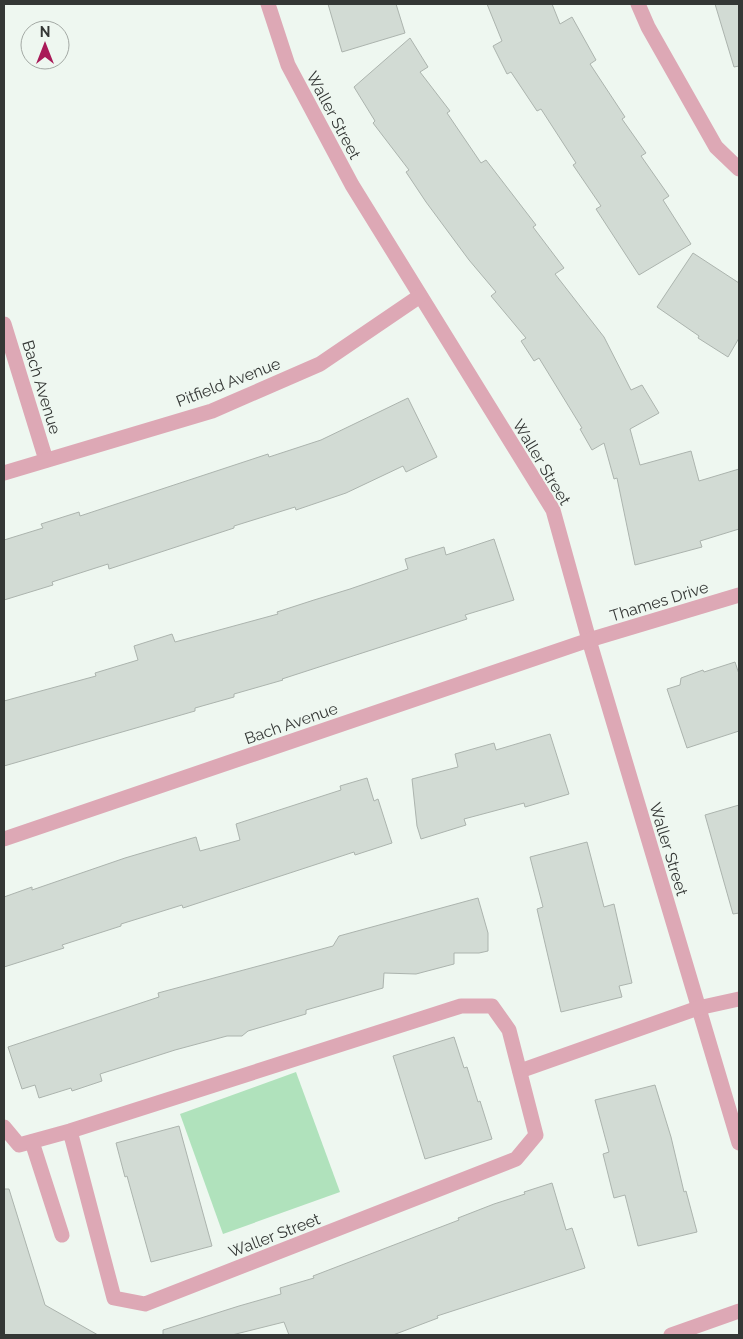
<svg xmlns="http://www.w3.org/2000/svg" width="743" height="1339" font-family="Raleway,sans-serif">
<rect width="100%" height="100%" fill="#eef7f0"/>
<path fill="#b0e2bc" d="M 296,1072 L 340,1192 L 223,1234 L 180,1114 Z"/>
<g fill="#d2dbd4" stroke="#acb4ae">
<path d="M 328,4 L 396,4 L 405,33 L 342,52 Z"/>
<path d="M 487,4 L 552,4 L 560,24 L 572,17 L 596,60 L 590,64 L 625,117 L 622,119 L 646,153 L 641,156 L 669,196 L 663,200 L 691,244 L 639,275 L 596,209 L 601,206 L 573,165 L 576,163 L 541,109 L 537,111 L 511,72 L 507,74 L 493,46 L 502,41 Z"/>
<path d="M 715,4 L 739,4 L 739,66 L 734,67 Z"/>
<path d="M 410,38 L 428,67 L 420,72 L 450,111 L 447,113 L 481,163 L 486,160 L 536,225 L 533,227 L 564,268 L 555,274 L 604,337 L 631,390 L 642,385 L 659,413 L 630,429 L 640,465 L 691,451 L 699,481 L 739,469 L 739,529 L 700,541 L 702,547 L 635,565 L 617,478 L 614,479 L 604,443 L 592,450 L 580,429 L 582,428 L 539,358 L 534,361 L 521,341 L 526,338 L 491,296 L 496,292 L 469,260 L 426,202 L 406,172 L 409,170 L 373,123 L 375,121 L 354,87 Z"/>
<path d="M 693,253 L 739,283 L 739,338 L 728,357 L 698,338 L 699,336 L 657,307 Z"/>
<path d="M 408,398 L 437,457 L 406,472 L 403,466 L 346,493 L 296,510 L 295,507 L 234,526 L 234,528 L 109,569 L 108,564 L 52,582 L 53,585 L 4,600 L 4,540 L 43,528 L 41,524 L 79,512 L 80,516 L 268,454 L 269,457 L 321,440 Z"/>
<path d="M 494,539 L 514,600 L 465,615 L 467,619 L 282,679 L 283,680 L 234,694 L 234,697 L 195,708 L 195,711 L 4,766 L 4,701 L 96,676 L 95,673 L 138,660 L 134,646 L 172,634 L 175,642 L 278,614 L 277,612 L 314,600 L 350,589 L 408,569 L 405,559 L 444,547 L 446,555 Z"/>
<path d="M 735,662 L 739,674 L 739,731 L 687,748 L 667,689 L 680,685 L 681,678 L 703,670 L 704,672 Z"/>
<path d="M 550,734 L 569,794 L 525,807 L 524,803 L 464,819 L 466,825 L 421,839 L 417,826 L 412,779 L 458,767 L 455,754 L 494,743 L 496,750 Z"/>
<path d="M 367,778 L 374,801 L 378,799 L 392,843 L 355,855 L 354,852 L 183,908 L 182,905 L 121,924 L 121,926 L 62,945 L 64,948 L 4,967 L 4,897 L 32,887 L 32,890 L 125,858 L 196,837 L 200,851 L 240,840 L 236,824 L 341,790 L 340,786 Z"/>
<path d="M 739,805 L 739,913 L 733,914 L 705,815 Z"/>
<path d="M 587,842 L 604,907 L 614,904 L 632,983 L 619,986 L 622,997 L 561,1012 L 537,909 L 543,907 L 530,857 Z"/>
<path d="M 478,898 L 488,933 L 488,951 L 479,953 L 454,953 L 454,964 L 416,974 L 384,973 L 383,988 L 306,1010 L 306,1014 L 248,1031 L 242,1036 L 227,1036 L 175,1050 L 100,1074 L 102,1081 L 72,1091 L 71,1088 L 39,1098 L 35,1085 L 22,1089 L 8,1047 L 159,997 L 158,993 L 333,946 L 339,936 Z"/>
<path d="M 454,1037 L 464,1068 L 467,1067 L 478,1102 L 480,1101 L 492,1139 L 425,1159 L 393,1056 Z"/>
<path d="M 655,1085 L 671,1137 L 684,1192 L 686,1191 L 697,1232 L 638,1246 L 625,1195 L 614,1198 L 603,1154 L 609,1152 L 595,1100 Z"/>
<path d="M 179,1126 L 212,1246 L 151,1262 L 127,1176 L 125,1177 L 116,1143 Z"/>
<path d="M 552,1183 L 566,1230 L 572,1228 L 585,1268 L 437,1316 L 438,1318 L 393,1335 L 289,1335 L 284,1322 L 232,1335 L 163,1335 L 163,1330 L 239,1306 L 281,1294 L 280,1288 L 314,1278 L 313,1276 L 459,1220 L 458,1218 L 494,1204 L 525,1194 L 524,1192 Z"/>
<path d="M 4,1189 L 9,1189 L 45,1305 L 98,1335 L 4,1335 Z"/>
</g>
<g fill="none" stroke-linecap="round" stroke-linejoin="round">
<g stroke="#dda8b5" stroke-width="15">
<path d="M 268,4 L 288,65 L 352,185 L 553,510 L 589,640 L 739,1143"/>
<path d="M 638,4 L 648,27 L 716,147 L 739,169"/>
<path d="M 4,324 L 46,460"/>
<path d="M 4,473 L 212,411 L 320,364 L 420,296"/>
<path d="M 4,839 L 589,640 L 739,595"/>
<path d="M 520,1071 L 698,1008 L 739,999"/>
<path d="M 4,1127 L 19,1145 L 70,1131 L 461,1006 L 492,1006 L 509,1030 L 536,1135 L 516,1159 L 145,1304 L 114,1298 L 70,1131"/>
<path d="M 32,1142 L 62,1235"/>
<path d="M 671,1335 L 739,1311"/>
</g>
</g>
<g text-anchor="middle" stroke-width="4" stroke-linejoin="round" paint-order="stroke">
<g font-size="16" fill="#343735" stroke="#eef7f0">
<text transform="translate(334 115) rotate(62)" y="6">Waller Street</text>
<text transform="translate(228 382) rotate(-21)" y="6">Pitfield Avenue</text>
<text transform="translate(42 387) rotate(73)" y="6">Bach Avenue</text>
<text transform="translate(542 462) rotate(59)" y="6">Waller Street</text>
<text transform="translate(659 601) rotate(-17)" y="6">Thames Drive</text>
<text transform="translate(291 723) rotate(-19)" y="6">Bach Avenue</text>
<text transform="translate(669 849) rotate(73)" y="6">Waller Street</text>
<text transform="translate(274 1235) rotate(-21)" y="6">Waller Street</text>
</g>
</g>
<rect width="743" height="1339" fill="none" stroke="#343735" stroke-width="10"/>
<g transform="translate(45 45)"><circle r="24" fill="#eef7f0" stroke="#a4aaa5"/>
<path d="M0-4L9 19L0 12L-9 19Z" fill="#a91a58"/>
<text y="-8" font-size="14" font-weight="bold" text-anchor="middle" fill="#343735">N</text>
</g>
</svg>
